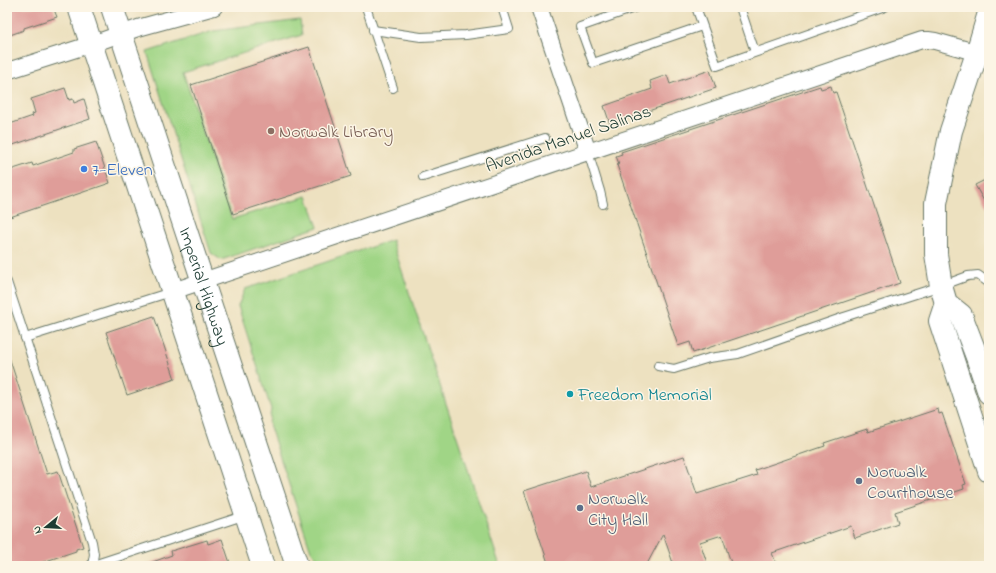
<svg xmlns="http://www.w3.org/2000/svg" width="996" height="573" font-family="'Indie Flower',sans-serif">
<rect width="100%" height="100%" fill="#fcf5e5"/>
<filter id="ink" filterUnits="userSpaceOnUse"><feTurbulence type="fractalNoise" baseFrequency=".025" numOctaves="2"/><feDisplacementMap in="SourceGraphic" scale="8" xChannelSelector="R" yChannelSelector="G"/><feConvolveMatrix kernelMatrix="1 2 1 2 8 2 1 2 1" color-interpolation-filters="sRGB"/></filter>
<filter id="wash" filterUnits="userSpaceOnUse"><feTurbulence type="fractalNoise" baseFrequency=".012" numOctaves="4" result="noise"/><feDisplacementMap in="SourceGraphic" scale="16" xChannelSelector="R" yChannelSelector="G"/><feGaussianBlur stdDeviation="0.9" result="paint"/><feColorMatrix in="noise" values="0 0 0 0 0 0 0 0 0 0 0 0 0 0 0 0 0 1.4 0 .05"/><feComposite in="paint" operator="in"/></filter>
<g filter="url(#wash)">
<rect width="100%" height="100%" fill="#ede1c0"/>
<g fill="#a0d586" stroke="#60895d">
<path d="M 300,20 L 302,35 L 183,72 L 232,219 L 307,196 L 318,227 L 221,260 L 211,253 L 147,52 L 213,31 Z"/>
<path d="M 392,240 L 394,247 L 500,566 L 323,566 L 322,564 L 311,551 L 269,424 L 271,409 L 238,306 L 245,289 Z"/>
</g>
<g id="blocks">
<g fill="#df9d99">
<path d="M 7,7 L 53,7 L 57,17 L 24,28 L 24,30 L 10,35 L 7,27 Z"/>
<path d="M 309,47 L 351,176 L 233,214 L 191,85 Z"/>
<path d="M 710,70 L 716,88 L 610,124 L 604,106 L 652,89 L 650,81 L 667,75 L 670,84 Z"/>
<path d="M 820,86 L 821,89 L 831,86 L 833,93 L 836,92 L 900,283 L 693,353 L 690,342 L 678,346 L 617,165 L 619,164 L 616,156 L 622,154 L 621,152 Z"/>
<path d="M 65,88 L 69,100 L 73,99 L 74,103 L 84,99 L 90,119 L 7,147 L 7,125 L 33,116 L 32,114 L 35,113 L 31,99 Z"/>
<path d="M 96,142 L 110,183 L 10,217 L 7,208 L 7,171 L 32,163 L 33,166 L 74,152 L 74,149 Z"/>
<path d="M 989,178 L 989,210 L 975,185 Z"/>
<path d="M 154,316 L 175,379 L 127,395 L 106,332 Z"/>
<path d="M 9,357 L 47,474 L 58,471 L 83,547 L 76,549 L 76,551 L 31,566 L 10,566 L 7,557 L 7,358 Z"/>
<path d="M 938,409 L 939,414 L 942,413 L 966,484 L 963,485 L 964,489 L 895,512 L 898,523 L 855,538 L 851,526 L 772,553 L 776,563 L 768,566 L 732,566 L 722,535 L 700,542 L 708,566 L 674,566 L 663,534 L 646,566 L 599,566 L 597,564 L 591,566 L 549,566 L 524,491 L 586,471 L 591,487 L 684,456 L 697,494 L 757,475 L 755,470 L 825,446 L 824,443 L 867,429 L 868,432 Z"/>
<path d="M 222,539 L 231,566 L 147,566 L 147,564 L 172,555 L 171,551 L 207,540 L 208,544 Z"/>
</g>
</g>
</g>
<g filter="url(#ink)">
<use href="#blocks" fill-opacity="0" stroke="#677665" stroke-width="1"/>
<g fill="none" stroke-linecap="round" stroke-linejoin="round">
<defs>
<g id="lane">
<path d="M 366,7 L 393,88"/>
<path d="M 637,7 L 580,27 L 593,63 L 702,26"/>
<path d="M 696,7 L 717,66 L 885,7"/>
<path d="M 740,7 L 755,52"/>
<path d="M 373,30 L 421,37 L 466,35 L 509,29 L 502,7"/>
<path d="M 588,152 L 600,191 L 603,204"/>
<path d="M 423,177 L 545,138"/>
<path d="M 7,282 L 92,542 L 94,554 L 92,566"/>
<path d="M 25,338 L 171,292"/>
<path d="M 658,366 L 674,369 L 709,358 L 738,354 L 844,317 L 941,286 L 968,276 L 978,275 L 989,283"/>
<path d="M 90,566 L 246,515"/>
</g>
<g id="street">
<path d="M 539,7 L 588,152"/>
<path d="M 7,71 L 92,44 L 138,28 L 214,7"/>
<path d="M 173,291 L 922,40 L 928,40 L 935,41 L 989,56"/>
</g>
<g id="secondary">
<path d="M 989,13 L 977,53 L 951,131 L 936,203 L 936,254 L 941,286 L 946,303 L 961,315 L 977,357 L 989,393"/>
<path d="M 946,303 L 940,321 L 989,471"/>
</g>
<g id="primary">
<path d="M 79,7 L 263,566"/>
<path id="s1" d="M 112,7 L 297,566"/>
</g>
</defs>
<use href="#lane" stroke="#677665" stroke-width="10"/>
<use href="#street" stroke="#677665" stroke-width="18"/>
<use href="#secondary" stroke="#677665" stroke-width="24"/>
<use href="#primary" stroke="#677665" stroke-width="24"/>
<use href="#lane" stroke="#fff" stroke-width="8"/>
<use href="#street" stroke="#fff" stroke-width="16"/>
<use href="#secondary" stroke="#fff" stroke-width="22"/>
<use href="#primary" stroke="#fff" stroke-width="22"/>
</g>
</g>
<circle fill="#8d6e63" stroke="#fcf5e5" stroke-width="1.5" cx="271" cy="131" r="4"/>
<circle fill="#3f7fe0" stroke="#fcf5e5" stroke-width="1.5" cx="84" cy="169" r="4"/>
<circle fill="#0f9aa8" stroke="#fcf5e5" stroke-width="1.5" cx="570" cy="394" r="4"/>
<g fill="#5c6f8a" stroke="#fcf5e5" stroke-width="1.5">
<circle cx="859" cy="481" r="4"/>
<circle cx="580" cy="508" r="4"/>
</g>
<g text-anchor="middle" stroke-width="3" stroke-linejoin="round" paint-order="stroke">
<g font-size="18" fill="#785e54" stroke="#fcf5e5" text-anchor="start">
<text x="279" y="137">Norwalk Library</text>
</g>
<g font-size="18" fill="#1f3d34" stroke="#fcf5e5">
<text transform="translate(568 138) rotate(-19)" y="6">Avenida Manuel Salinas</text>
<text dy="6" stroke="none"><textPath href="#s1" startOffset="294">Imperial Highway</textPath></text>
</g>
<g font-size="18" fill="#366cbe" stroke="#fcf5e5" text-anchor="start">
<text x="92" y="175">7-Eleven</text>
</g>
<g font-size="18" fill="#0d838f" stroke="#fcf5e5" text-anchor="start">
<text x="578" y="400">Freedom Memorial</text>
</g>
<g font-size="18" fill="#4e5e75" stroke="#fcf5e5" text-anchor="start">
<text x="867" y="477">Norwalk<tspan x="867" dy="21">Courthouse</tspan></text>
<text x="588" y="504">Norwalk<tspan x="588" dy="21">City Hall</tspan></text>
</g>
</g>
<rect width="996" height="573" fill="none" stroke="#fcf5e5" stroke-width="24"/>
<g transform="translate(46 527) rotate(252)" stroke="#fcf5e5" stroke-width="3" paint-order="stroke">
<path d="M0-3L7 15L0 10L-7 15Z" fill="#1f3d34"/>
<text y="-6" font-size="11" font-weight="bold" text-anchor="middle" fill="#1f3d34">N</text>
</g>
</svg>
